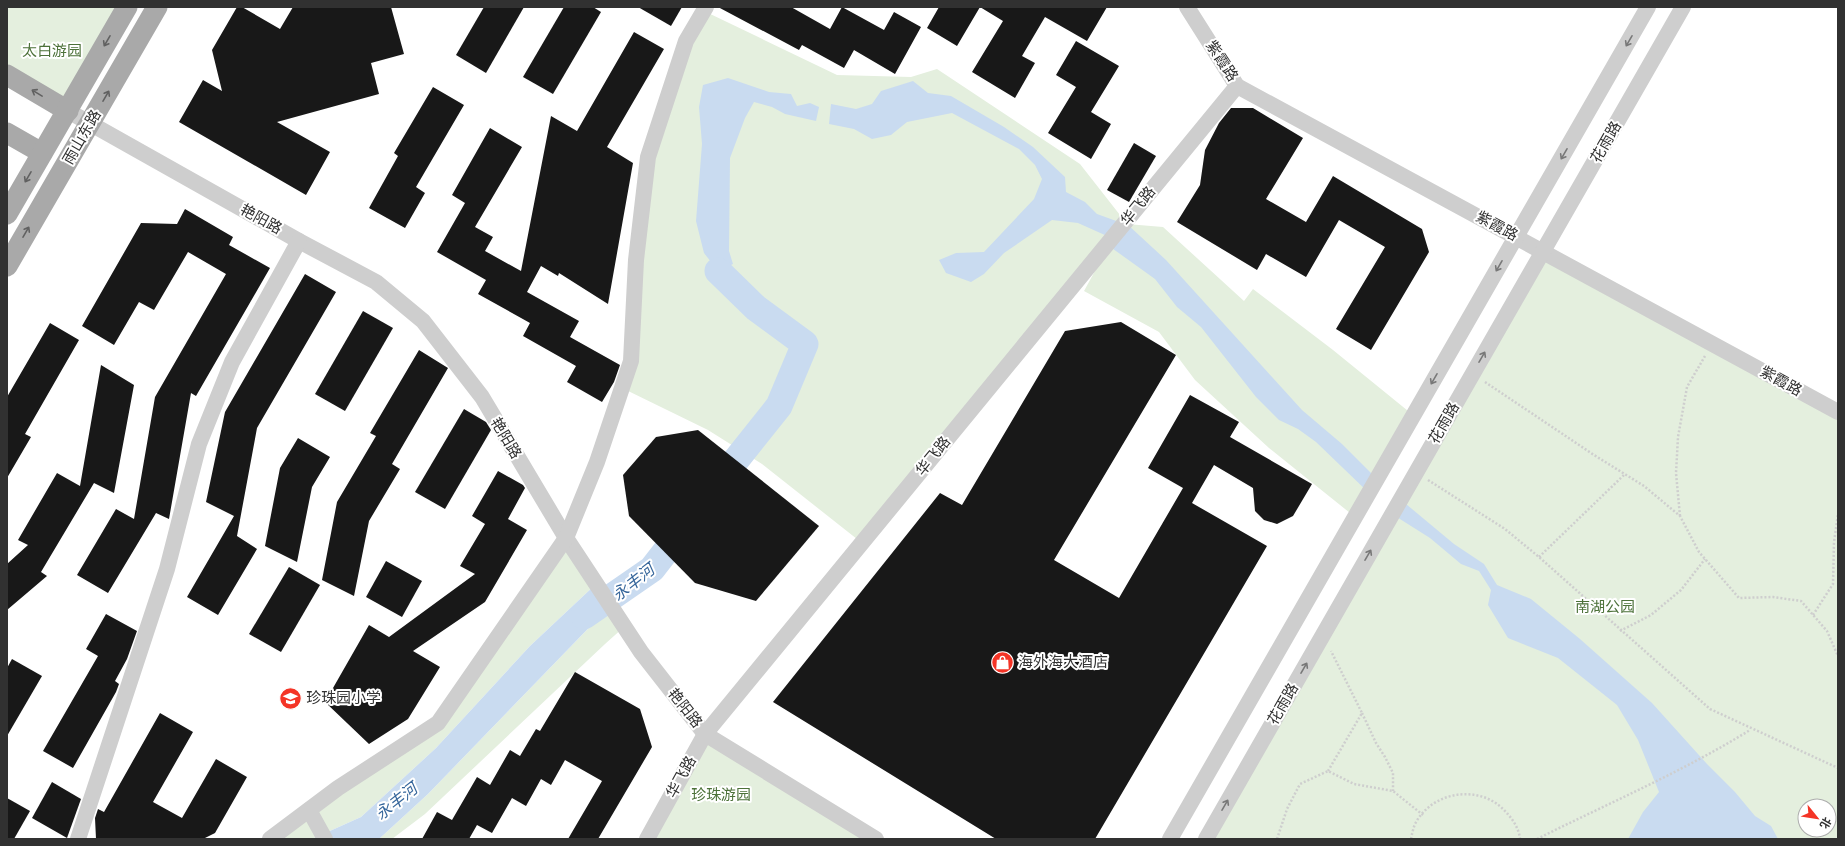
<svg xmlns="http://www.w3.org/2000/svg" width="1845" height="846" font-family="Signika,'Noto Sans SC',sans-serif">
<rect width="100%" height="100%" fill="#fff"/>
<g fill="#e4efde" fill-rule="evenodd">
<path d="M 7,7 L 127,7 L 68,111 L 7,76 Z"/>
<path d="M 704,11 L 837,75 L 911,77 L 937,69 L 1080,164 L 1127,224 L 1163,227 L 1244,301 L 1253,289 L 1333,350 L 1413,415 L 1355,517 L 1269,448 L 1195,380 L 1159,332 L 1084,291 L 1107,249 L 862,543 L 762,464 L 708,430 L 622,388 L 648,157 Z"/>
<path d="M 1543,251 L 1838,412 L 1838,839 L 1206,839 ZM 1805,806 L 1829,806 L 1829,830 L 1805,830 Z"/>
<path d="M 566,538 L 596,584 L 530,646 L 436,748 L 361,817 L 312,839 L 270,839 L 438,723 Z"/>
<path d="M 610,606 L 624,627 L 605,644 L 425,814 L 392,839 L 379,839 L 428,794 Z"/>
<path d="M 705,734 L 876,839 L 647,839 Z"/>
</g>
<g fill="#c9dbf0">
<path d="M 728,78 L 769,92 L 791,94 L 797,106 L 810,103 L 819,107 L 816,121 L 785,114 L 772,107 L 754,102 L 745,118 L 730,158 L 729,251 L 733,264 L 718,271 L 704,253 L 696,221 L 702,144 L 699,107 L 703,85 Z"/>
<path d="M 913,81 L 928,93 L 951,96 L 1004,127 L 1033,147 L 1065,177 L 1066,192 L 1085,202 L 1097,214 L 1119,222 L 1107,236 L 1078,223 L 1052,220 L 1004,253 L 984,274 L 971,282 L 946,273 L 939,260 L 956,253 L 984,252 L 1034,199 L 1042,179 L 1035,165 L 1019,149 L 952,113 L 907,122 L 891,135 L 872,139 L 854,129 L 829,124 L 831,104 L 856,109 L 872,104 L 881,91 Z"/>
<path d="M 1127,224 L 1166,260 L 1302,410 L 1342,444 L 1377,479 L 1369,493 L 1316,442 L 1298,429 L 1279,420 L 1256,397 L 1201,327 L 1177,307 L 1155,279 L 1109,246 Z"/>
<path d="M 1400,499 L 1454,544 L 1484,564 L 1497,585 L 1531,599 L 1580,639 L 1652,703 L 1707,764 L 1735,792 L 1755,816 L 1771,826 L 1778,839 L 1628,839 L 1643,812 L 1659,792 L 1638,740 L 1617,705 L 1558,658 L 1508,638 L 1488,605 L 1491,590 L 1479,571 L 1461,564 L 1430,538 L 1392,514 Z"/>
<path d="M 596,584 L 610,606 L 428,794 L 379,839 L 312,839 L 361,817 L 436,748 L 530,646 Z"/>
</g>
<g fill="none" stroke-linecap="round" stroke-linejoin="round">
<g stroke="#c9dbf0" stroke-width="27">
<path d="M 713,489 L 779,406 L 805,344 L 756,308 L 718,271"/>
<path d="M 584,616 L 652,569 L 687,524"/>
</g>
</g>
<g fill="#181818">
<path d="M 237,7 L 242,7 L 280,29 L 293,7 L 391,7 L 404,54 L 371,63 L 379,94 L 277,122 L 330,152 L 306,195 L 179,122 L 203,80 L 222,91 L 212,50 Z"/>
<path d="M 484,7 L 524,7 L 486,73 L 456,55 Z"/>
<path d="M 564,7 L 593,7 L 601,12 L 553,94 L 523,77 Z"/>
<path d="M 638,7 L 682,7 L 671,26 Z"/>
<path d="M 718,7 L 791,7 L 830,29 L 842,7 L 884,30 L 894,12 L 921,27 L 895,74 L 854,50 L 844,68 L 802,45 L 799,50 Z"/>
<path d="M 939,7 L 1107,7 L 1087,41 L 1045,17 L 1022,56 L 1035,63 L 1015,98 L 972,72 L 1003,21 L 980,7 L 957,46 L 927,28 Z"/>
<path d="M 634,32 L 664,49 L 607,147 L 633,163 L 608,304 L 559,273 L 558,276 L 541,266 L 527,292 L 579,321 L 570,337 L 620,365 L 614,382 L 602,402 L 567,382 L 576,366 L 523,336 L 530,323 L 478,294 L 486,280 L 437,252 L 465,203 L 452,195 L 490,128 L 522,147 L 475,227 L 493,237 L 485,251 L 521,271 L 551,116 L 577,131 Z"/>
<path d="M 1076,41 L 1119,66 L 1091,112 L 1111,124 L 1091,159 L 1048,133 L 1076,87 L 1056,75 Z"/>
<path d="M 433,87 L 464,105 L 416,187 L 425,193 L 405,228 L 369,208 L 398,156 L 394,153 Z"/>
<path d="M 1231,108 L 1253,108 L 1303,138 L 1266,199 L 1306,222 L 1333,176 L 1422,229 L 1429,252 L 1371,350 L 1336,329 L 1385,247 L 1339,220 L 1306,277 L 1266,254 L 1257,270 L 1177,222 L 1200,185 L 1205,150 L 1219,123 Z"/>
<path d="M 1134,143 L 1156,156 L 1129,202 L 1107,190 Z"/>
<path d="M 185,209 L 233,237 L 229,245 L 270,268 L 196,396 L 191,393 L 169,519 L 156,513 L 108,593 L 77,575 L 116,509 L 134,519 L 155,397 L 226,274 L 188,252 L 154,310 L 139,302 L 114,345 L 82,326 L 141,223 L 177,224 Z"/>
<path d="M 305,274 L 336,292 L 257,428 L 237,536 L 257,549 L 218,615 L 187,597 L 234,516 L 206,502 L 225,412 Z"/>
<path d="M 363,311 L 393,328 L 345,411 L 315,394 Z"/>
<path d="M 1121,322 L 1176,355 L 1054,560 L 1119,598 L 1183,488 L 1148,468 L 1190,395 L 1239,422 L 1230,437 L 1312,484 L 1293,516 L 1277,524 L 1264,520 L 1255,511 L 1253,488 L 1214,465 L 1192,503 L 1267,546 L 1209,645 L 1095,839 L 996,839 L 773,702 L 940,493 L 962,505 L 1065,331 Z"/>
<path d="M 50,323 L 79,340 L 25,434 L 31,437 L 7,478 L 7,397 Z"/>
<path d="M 419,350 L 448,368 L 392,464 L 400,469 L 369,521 L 354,596 L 322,580 L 337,502 L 376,436 L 370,433 Z"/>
<path d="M 101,365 L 134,385 L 114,493 L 94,483 L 41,572 L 47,576 L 7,610 L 7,564 L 28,545 L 18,540 L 57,473 L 80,486 Z"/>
<path d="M 464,409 L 486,422 L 491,430 L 445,509 L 415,492 Z"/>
<path d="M 698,430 L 819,526 L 756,601 L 695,583 L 629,516 L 623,475 L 656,437 Z"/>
<path d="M 298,438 L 330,457 L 312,487 L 297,562 L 265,546 L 280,468 Z"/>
<path d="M 498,471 L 523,485 L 525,488 L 508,519 L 527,530 L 485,602 L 413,651 L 440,667 L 408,719 L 369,744 L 325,702 L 369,625 L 389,637 L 475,574 L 460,566 L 485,524 L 472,516 Z"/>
<path d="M 386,561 L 422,581 L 402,617 L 366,597 Z"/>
<path d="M 289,567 L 320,585 L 281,652 L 249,634 Z"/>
<path d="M 106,614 L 137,631 L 127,659 L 115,681 L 119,684 L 116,692 L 73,768 L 43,751 L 98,656 L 86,649 Z"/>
<path d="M 12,659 L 42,676 L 7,736 L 7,668 Z"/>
<path d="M 575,672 L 640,709 L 652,747 L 598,839 L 568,839 L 602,781 L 565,760 L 551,785 L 541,779 L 526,806 L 512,798 L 492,833 L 477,825 L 469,839 L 422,839 L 437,812 L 452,820 L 477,777 L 490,785 L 510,750 L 520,756 L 536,729 L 540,731 Z"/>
<path d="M 160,713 L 193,732 L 153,802 L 182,818 L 216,759 L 247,777 L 215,833 L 203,839 L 96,839 L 95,818 L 98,809 L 104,812 Z"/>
<path d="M 52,782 L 81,799 L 67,838 L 32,818 Z"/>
<path d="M 7,798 L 30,811 L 14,839 L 7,839 Z"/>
</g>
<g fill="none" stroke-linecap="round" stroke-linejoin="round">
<g stroke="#cecece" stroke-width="2.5" stroke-dasharray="2 2" stroke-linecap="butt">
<path d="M 1485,382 L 1594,455 L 1644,486 L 1680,516 L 1699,552 L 1739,598 L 1773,597 L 1801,601 L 1827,631 L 1838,656"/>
<path d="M 1428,480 L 1505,529 L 1539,557 L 1710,709 L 1838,768"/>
<path d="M 1680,516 L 1676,473 L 1678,437 L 1687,387 L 1705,356"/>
<path d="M 1539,557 L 1625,474"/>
<path d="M 1813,615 L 1833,584 L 1834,542 L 1838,514"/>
<path d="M 1620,631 L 1651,615 L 1681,590 L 1705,559"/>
<path d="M 1362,713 L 1376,743 L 1385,757 L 1393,773 L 1393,791"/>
<path d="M 1328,771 L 1362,713 L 1331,651"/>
<path d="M 1277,839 L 1287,809 L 1300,784 L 1328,771 L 1354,784 L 1393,791 L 1423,815"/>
<path d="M 1411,839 C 1412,834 1413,829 1415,824 C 1432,791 1479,784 1504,810 C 1512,818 1519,828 1520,839"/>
<path d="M 1537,839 C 1609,803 1682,772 1750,730"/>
</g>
<g stroke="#cecece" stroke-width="16">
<path d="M 1187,7 L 1237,86 L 1838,412"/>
<path d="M 68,111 L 299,241 L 376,282 L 423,321 L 482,397 L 566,538 L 641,652 L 705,734 L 876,839"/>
<path d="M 309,810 L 325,839"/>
<path d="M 78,839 L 167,569 L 199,444 L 232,362 L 299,241"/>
<path d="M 270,839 L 338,788 L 438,723 L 566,538 L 597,462 L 631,361 L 636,260 L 648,157 L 686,41 L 706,7"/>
<path d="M 647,839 L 705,734 L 1237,86"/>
<path d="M 1170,839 L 1648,7"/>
<path d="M 1206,839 L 1683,7"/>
</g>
<g stroke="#a9a9a9" stroke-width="21">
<path d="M 7,75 L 68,111"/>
<path d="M 7,133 L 42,153"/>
<path d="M 7,214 L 127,7"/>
<path d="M 7,266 L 157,7"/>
</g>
</g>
<defs><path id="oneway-shaft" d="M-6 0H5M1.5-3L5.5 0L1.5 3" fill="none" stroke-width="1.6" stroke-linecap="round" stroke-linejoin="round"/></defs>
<g stroke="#616161">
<use href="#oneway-shaft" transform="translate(107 41) rotate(120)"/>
<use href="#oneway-shaft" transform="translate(37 93) rotate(-149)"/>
<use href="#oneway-shaft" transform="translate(106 96) rotate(-60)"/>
<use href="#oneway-shaft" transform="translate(28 177) rotate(120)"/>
<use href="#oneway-shaft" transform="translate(26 232) rotate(-60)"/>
</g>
<g stroke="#787878">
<use href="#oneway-shaft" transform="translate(1629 41) rotate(120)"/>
<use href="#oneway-shaft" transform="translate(1564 154) rotate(120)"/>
<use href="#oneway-shaft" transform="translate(1499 266) rotate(120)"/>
<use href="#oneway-shaft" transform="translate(1482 357) rotate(-60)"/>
<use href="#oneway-shaft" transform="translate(1434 379) rotate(120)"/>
<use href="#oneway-shaft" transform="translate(1368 555) rotate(-60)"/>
<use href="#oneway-shaft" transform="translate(1304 668) rotate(-60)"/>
<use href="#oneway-shaft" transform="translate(1225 805) rotate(-60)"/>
</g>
<defs>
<symbol id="shop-disc" viewBox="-11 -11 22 22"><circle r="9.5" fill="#f43426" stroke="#fff"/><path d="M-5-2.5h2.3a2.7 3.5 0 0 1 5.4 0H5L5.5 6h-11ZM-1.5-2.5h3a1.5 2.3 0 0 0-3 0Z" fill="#fff"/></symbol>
<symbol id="school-disc" viewBox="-11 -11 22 22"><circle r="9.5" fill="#f43426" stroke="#fff"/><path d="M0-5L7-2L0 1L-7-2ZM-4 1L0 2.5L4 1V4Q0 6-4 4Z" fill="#fff"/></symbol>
</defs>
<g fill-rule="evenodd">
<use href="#shop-disc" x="990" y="650" width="25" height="25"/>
<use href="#school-disc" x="278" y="686" width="25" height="25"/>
</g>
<g text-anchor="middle" stroke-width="4" stroke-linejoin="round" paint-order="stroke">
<g font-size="15" fill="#4c7139" stroke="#fff">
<text x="52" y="56">太白游园</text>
<text x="1605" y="612">南湖公园</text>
<text x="721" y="800">珍珠游园</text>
</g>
<g font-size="15" fill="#313131" stroke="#fff">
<text transform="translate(1222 61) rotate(57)" y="5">紫霞路</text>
<text transform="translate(82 137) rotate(-60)" y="5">雨山东路</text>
<text transform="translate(1606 142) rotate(-60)" y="5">花雨路</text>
<text transform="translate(1138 206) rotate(-51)" y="5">华飞路</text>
<text transform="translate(261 219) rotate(29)" y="5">艳阳路</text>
<text transform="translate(1497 226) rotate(28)" y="5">紫霞路</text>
<text transform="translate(1781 381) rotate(29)" y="5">紫霞路</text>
<text transform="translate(1444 423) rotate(-60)" y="5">花雨路</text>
<text transform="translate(506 438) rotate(59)" y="5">艳阳路</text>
<text transform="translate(933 456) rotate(-51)" y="5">华飞路</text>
<text transform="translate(1283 704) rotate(-60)" y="5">花雨路</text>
<text transform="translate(685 708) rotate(52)" y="5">艳阳路</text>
<text transform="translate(681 777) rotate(-61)" y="5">华飞路</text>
</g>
<g font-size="15" fill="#313131" stroke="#fff" text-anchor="start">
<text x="1018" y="667">海外海大酒店</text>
<text x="306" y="703">珍珠园小学</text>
</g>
<g font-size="16" font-style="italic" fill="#36669b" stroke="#fff">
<text transform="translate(633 582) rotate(-38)" y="6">永丰河</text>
<text transform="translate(396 801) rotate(-38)" y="6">永丰河</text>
</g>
</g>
<rect width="1845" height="846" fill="none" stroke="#313131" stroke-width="16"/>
<g transform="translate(1817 818) rotate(120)"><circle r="19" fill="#ffffff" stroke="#adadad"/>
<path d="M0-3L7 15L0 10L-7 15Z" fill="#f43426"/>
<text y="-6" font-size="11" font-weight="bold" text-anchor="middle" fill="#313131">北</text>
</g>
</svg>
